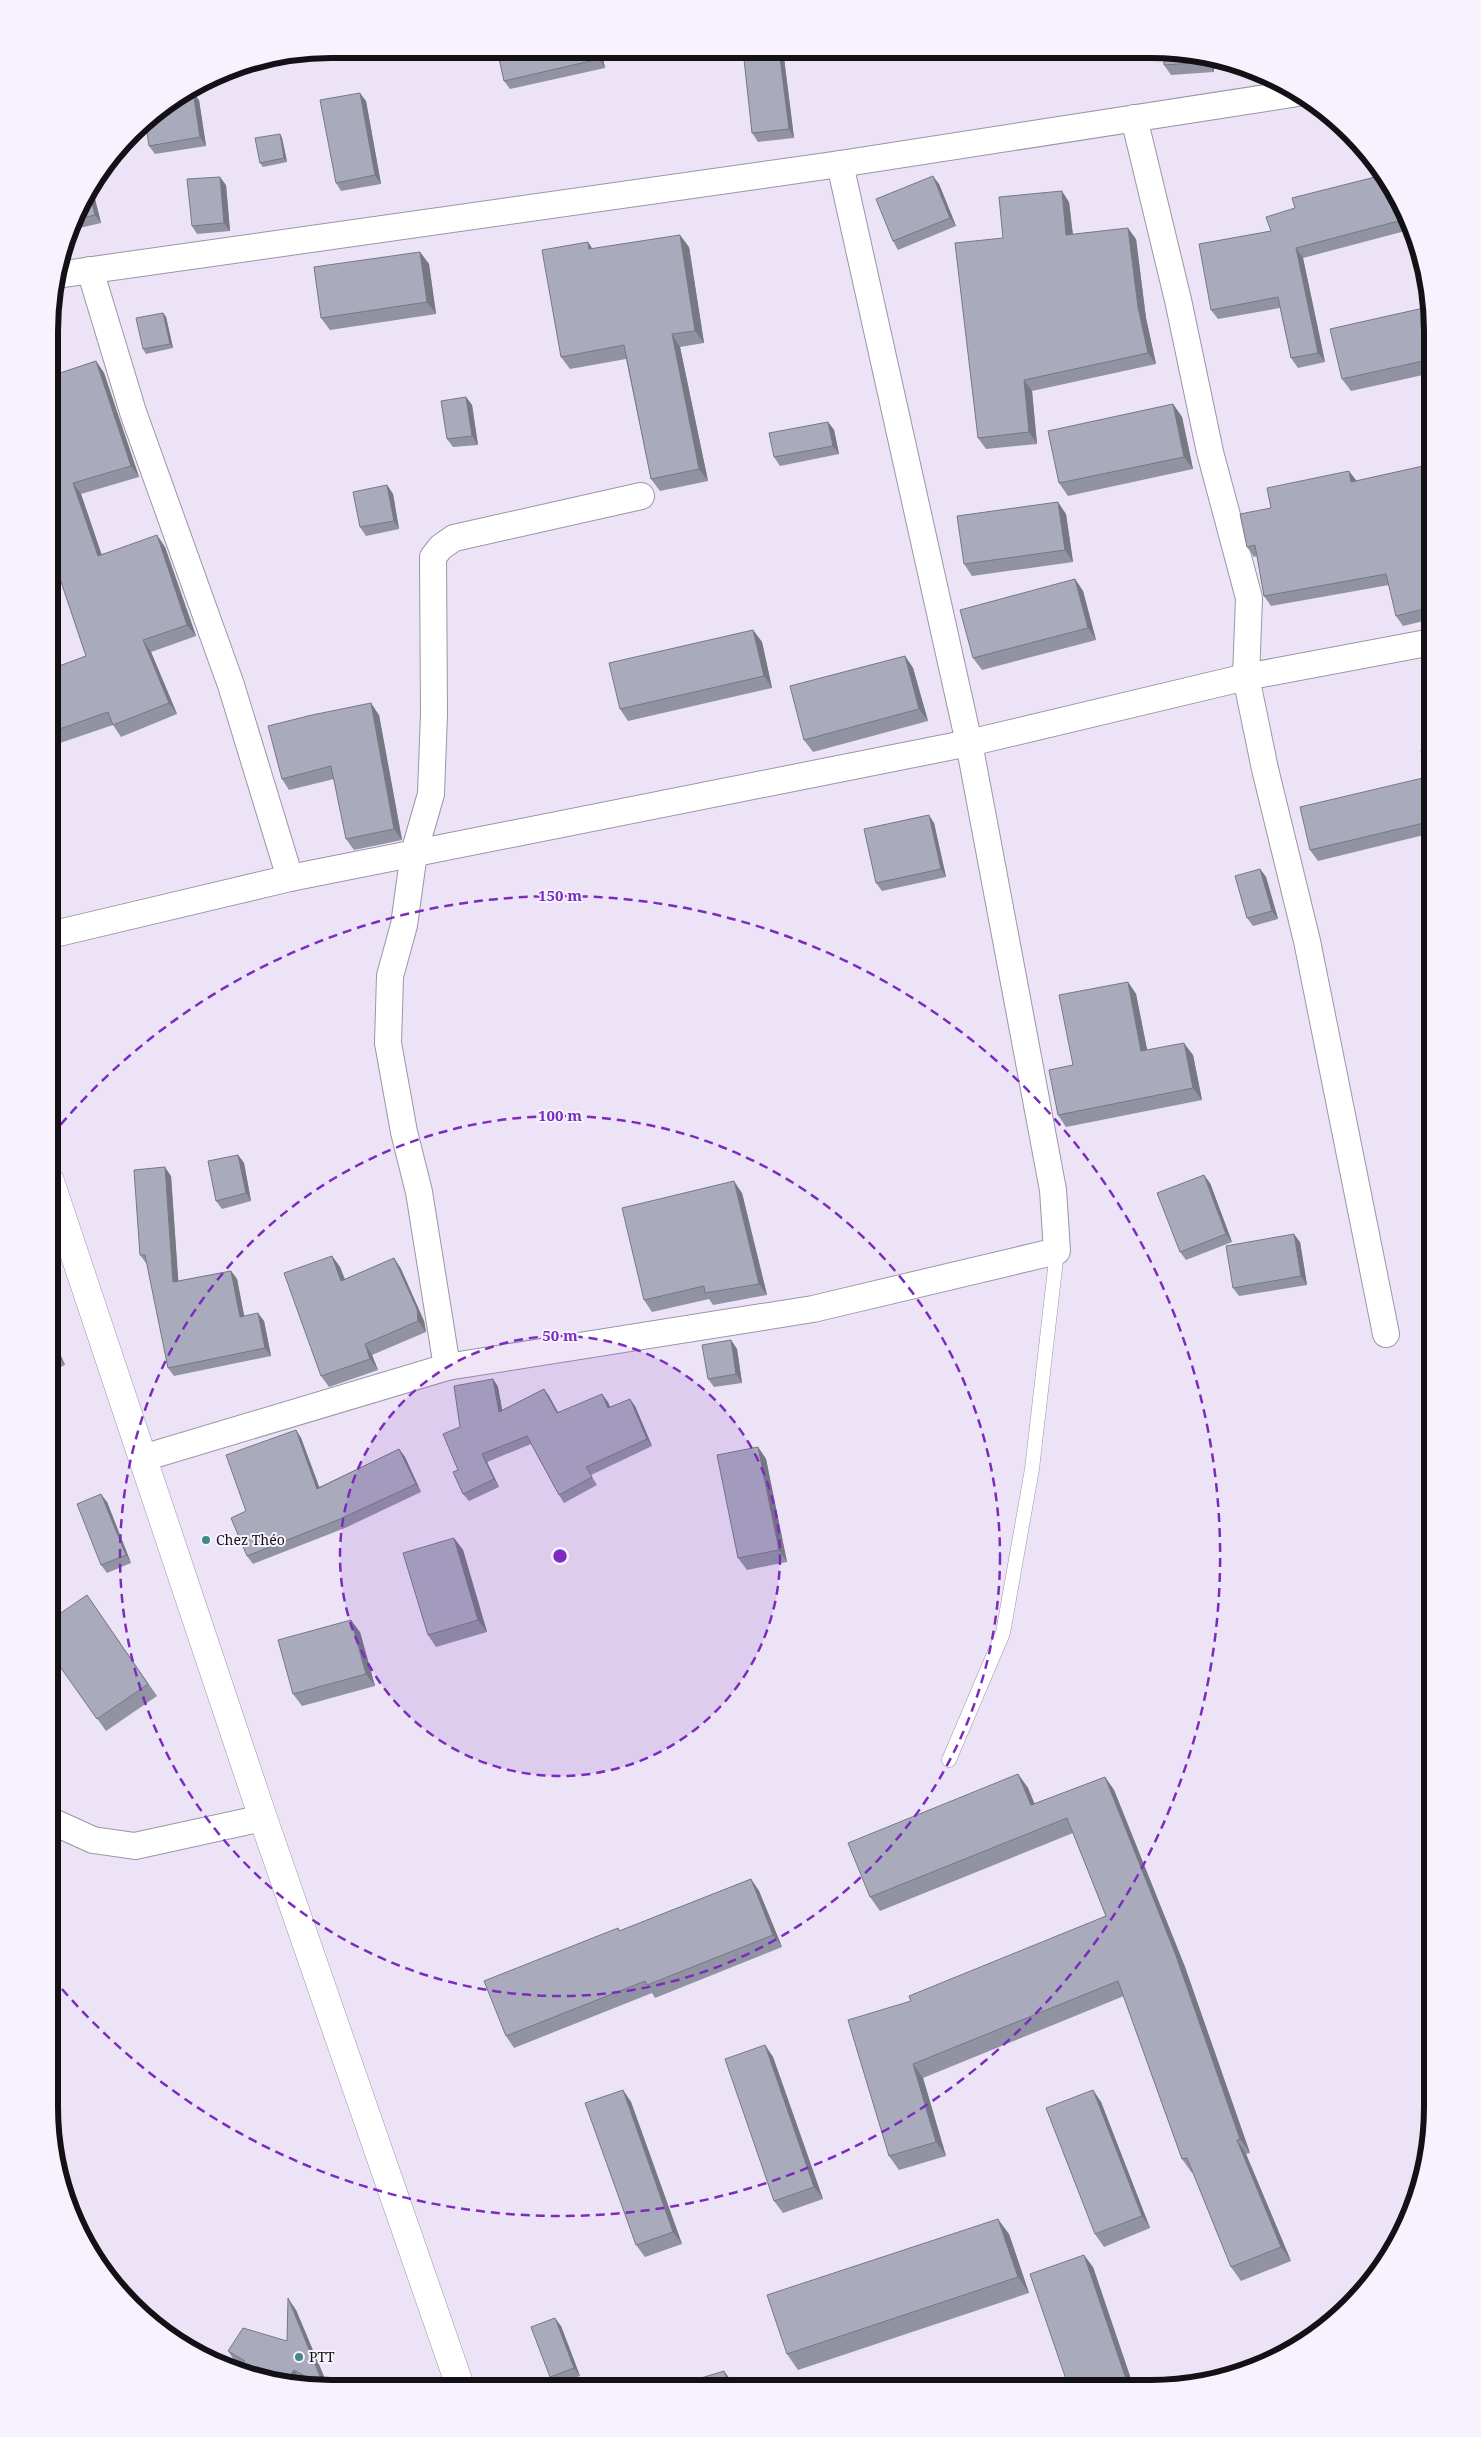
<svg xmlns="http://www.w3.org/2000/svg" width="1481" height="2437" font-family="'Noto Serif',serif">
<rect width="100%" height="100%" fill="#ece3f6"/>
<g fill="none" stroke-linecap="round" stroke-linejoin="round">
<defs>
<path id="service" d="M 949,1760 L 1003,1633 L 1032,1469 L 1057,1251"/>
<g id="minor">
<path d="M 1134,118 L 1178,300 L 1210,452 L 1249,598 L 1246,677 L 1432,642"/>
<path d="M 90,270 L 133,412 L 231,685 L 290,878"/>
<path d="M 57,275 L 840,164 L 1298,93"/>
<path d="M 50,935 L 290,878 L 969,743 L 1246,677 L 1265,769 L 1307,941 L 1386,1334"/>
<path d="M 447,1367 L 419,1192 L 404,1132 L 388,1043 L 390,976 L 404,925 L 414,853 L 431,794 L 434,714 L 433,557 L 441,547 L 454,538 L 641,496"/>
<path d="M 143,1458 L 447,1367 L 813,1309 L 1057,1251 L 1053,1190 L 969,743 L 840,164"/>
<path d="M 49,1820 L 93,1840 L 135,1846 L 263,1818"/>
</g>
<path id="primary" d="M 50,1181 L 263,1818 L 460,2386"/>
</defs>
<use href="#service" stroke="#9c95a6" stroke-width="15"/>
<use href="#minor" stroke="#9c95a6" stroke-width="28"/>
<use href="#primary" stroke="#9c95a6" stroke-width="29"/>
<use href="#service" stroke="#fff" stroke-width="14"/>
<use href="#minor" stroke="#fff" stroke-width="26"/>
<use href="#primary" stroke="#fff" stroke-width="28"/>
</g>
<g fill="#9193a3">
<path d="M 452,49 L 601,50 L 605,68 L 510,89 L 504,81 L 497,50 L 458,58 Z"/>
<path d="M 701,50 L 716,50 L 702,52 Z"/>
<path d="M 743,50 L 783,50 L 794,138 L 758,142 L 752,133 Z"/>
<path d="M 1187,51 L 1240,65 L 1214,69 L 1214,72 L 1171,75 L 1164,65 Z"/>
<path d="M 199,100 L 206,146 L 155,154 L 149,146 Z"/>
<path d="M 366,101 L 381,184 L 341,191 L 336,183 Z"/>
<path d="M 280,134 L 282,138 L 287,162 L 263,167 L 260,163 Z"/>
<path d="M 1383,175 L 1409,230 L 1303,258 L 1325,362 L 1298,368 L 1291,358 L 1280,308 L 1218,319 L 1211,310 L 1271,231 L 1295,208 Z"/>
<path d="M 939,184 L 956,226 L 898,250 L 893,241 Z"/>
<path d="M 226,185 L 230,231 L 197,234 L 192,226 Z"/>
<path d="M 92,187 L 101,223 L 71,230 L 78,206 Z"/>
<path d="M 1069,202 L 1073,234 L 1136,239 L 1146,318 L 1156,364 L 1032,391 L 1037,444 L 986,449 L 978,438 L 1003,238 Z"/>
<path d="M 588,242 L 592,249 L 689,247 L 704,343 L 680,347 L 708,481 L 660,491 L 651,479 L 626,359 L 570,369 L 561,357 Z"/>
<path d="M 420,252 L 429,264 L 436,314 L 330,330 L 321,318 Z"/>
<path d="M 163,313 L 166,317 L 173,348 L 146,354 L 143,349 Z"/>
<path d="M 1432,331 L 1432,373 L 1351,391 L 1342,379 Z"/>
<path d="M 96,361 L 104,373 L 139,477 L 81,494 L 101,554 L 165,547 L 196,636 L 151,652 L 177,714 L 121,737 L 113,725 L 51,746 L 51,669 L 86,656 L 51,552 Z"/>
<path d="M 466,397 L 472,405 L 478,445 L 453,447 L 447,439 Z"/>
<path d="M 1173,404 L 1182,417 L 1193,469 L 1068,496 L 1059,483 Z"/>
<path d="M 828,422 L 834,430 L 839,454 L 780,466 L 774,457 Z"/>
<path d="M 1432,464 L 1432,619 L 1403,626 L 1396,616 L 1389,585 L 1271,606 L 1264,596 L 1257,556 L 1254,557 L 1247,547 L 1271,508 L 1356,481 Z"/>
<path d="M 387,485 L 393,494 L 399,529 L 366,536 L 360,527 Z"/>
<path d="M 1066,514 L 1073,562 L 972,576 L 964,564 Z"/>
<path d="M 1075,579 L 1083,591 L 1096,640 L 982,670 L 973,658 Z"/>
<path d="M 753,630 L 762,642 L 772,688 L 628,721 L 620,709 Z"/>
<path d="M 905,656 L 913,668 L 928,721 L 813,752 L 804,740 Z"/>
<path d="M 379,715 L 402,840 L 354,850 L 346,839 L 334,779 L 289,790 L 282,779 Z"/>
<path d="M 1432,748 L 1432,833 L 1318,861 L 1310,850 L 1427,777 Z"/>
<path d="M 934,823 L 946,877 L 882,891 L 876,883 Z"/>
<path d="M 1260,869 L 1266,877 L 1278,919 L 1253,926 L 1247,918 Z"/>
<path d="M 1128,982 L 1136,994 L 1147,1050 L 1193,1055 L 1202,1100 L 1066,1127 L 1058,1115 L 1073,1065 Z"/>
<path d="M 238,1155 L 244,1163 L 251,1201 L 222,1209 L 216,1201 Z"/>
<path d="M 171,1176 L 178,1281 L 231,1271 L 237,1279 L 244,1316 L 264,1321 L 271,1356 L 174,1376 L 168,1368 L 147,1263 L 146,1263 L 140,1255 Z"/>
<path d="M 1210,1183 L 1232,1242 L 1186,1260 L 1180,1252 Z"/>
<path d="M 742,1193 L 767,1295 L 713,1305 L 709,1299 L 652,1312 L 644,1300 Z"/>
<path d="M 1300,1242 L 1307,1285 L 1239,1296 L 1233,1288 Z"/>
<path d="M 332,1256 L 340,1267 L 345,1279 L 394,1258 L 401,1269 L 424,1321 L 426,1332 L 372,1355 L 378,1370 L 329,1387 L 321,1376 Z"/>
<path d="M 50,1332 L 65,1365 L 50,1372 Z"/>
<path d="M 731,1340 L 737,1349 L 742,1383 L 714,1387 L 708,1379 Z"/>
<path d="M 493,1379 L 498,1387 L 502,1410 L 544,1389 L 549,1396 L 558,1412 L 608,1402 L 610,1407 L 635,1406 L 652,1446 L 591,1475 L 597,1485 L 564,1503 L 559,1495 L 531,1444 L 487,1462 L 499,1487 L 469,1501 L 463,1494 L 458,1470 L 460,1427 Z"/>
<path d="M 296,1430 L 301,1438 L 319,1487 L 399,1449 L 405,1457 L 421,1492 L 345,1528 L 253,1564 L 247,1556 L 246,1511 Z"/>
<path d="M 758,1447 L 766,1459 L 787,1562 L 747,1570 L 738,1558 Z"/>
<path d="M 107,1502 L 131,1563 L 107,1573 L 101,1565 Z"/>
<path d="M 454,1538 L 463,1550 L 487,1632 L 436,1647 L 428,1635 Z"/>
<path d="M 87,1595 L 157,1696 L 106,1731 L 49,1651 Z"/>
<path d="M 360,1632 L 375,1686 L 302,1706 L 293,1694 Z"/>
<path d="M 1018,1774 L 1028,1788 L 1034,1804 L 1105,1777 L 1114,1790 L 1185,1967 L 1250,2153 L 1246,2154 L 1291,2261 L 1241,2281 L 1231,2267 L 1193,2173 L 1192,2173 L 1182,2159 L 1124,1996 L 923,2078 L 946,2156 L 899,2170 L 889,2156 L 911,2001 L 1106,1916 L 1073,1833 L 880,1911 L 870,1897 Z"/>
<path d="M 751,1879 L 759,1891 L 782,1947 L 655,1998 L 652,1993 L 514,2048 L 506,2036 L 618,1928 L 620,1931 Z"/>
<path d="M 765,2045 L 773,2057 L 823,2199 L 783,2213 L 774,2201 Z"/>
<path d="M 623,2090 L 631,2102 L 682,2244 L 645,2257 L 636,2245 Z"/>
<path d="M 1093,2090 L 1101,2102 L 1150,2228 L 1104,2247 L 1095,2234 Z"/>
<path d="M 1009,2234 L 1029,2293 L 798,2370 L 787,2354 Z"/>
<path d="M 1093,2267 L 1134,2388 L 1069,2388 Z"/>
<path d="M 296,2310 L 328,2386 L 308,2386 L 302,2383 L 300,2386 L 294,2386 L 240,2365 L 236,2363 L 228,2351 L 287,2341 Z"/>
<path d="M 561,2326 L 580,2376 L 556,2385 L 550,2377 Z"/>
</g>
<g fill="#767884">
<path d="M 597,50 L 601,50 L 605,68 L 599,59 Z"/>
<path d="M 779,50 L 783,50 L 794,138 L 789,129 Z"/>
<path d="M 1207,59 L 1214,69 L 1214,72 L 1207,62 Z"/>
<path d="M 193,92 L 199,100 L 206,146 L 200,137 Z"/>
<path d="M 360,93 L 366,101 L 381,184 L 375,175 Z"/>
<path d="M 280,134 L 282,138 L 287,162 L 284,158 Z"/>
<path d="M 933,176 L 939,184 L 956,226 L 950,218 Z"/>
<path d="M 220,177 L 226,185 L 230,231 L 224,223 Z"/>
<path d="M 92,187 L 101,223 L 95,215 L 89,191 Z"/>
<path d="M 1062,191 L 1069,202 L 1074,246 L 1066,235 Z"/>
<path d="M 1396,197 L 1404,211 L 1409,230 L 1402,220 Z"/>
<path d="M 1128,228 L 1136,239 L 1146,318 L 1156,364 L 1148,353 L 1138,307 Z"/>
<path d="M 680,235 L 689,247 L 704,343 L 695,331 Z"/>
<path d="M 588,242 L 596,254 L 589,249 Z"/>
<path d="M 1296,248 L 1303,258 L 1325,362 L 1318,353 Z"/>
<path d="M 420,252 L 429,264 L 436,314 L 427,302 Z"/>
<path d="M 163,313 L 166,317 L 173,348 L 170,344 Z"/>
<path d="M 672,334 L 680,347 L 708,481 L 699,469 Z"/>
<path d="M 96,361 L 104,373 L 139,477 L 131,466 Z"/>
<path d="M 1024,380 L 1032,391 L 1037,444 L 1029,432 Z"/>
<path d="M 466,397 L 472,405 L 478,445 L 472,436 Z"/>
<path d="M 1173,404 L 1182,417 L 1193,469 L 1184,457 Z"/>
<path d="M 828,422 L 834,430 L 839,454 L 833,446 Z"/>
<path d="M 1349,471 L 1356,480 L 1358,492 L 1351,482 Z"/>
<path d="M 73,483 L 81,494 L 106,567 L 98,556 Z"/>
<path d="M 387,485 L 393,494 L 399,529 L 394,521 Z"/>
<path d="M 1058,502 L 1066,514 L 1073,562 L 1065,550 Z"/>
<path d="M 157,535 L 165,547 L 196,636 L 187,625 Z"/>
<path d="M 1075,579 L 1083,591 L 1096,640 L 1088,628 Z"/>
<path d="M 1429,594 L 1432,599 L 1432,608 L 1432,607 Z"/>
<path d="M 753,630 L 762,642 L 772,688 L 764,676 Z"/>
<path d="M 143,640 L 151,652 L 177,714 L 169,703 Z"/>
<path d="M 905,656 L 913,668 L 928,721 L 919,709 Z"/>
<path d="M 371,703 L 379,715 L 402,840 L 394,829 Z"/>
<path d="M 929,815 L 934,823 L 946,877 L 941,869 Z"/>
<path d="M 1260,869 L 1266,877 L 1278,919 L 1272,911 Z"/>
<path d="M 1128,982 L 1136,994 L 1150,1064 L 1141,1051 Z"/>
<path d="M 1184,1043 L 1193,1055 L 1202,1100 L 1193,1088 Z"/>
<path d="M 238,1155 L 244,1163 L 251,1201 L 246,1193 Z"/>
<path d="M 165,1167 L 171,1176 L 179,1290 L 173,1282 Z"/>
<path d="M 1204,1175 L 1210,1183 L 1232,1242 L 1226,1234 Z"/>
<path d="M 734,1181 L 742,1193 L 767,1295 L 759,1284 Z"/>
<path d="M 1294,1234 L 1300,1242 L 1307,1285 L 1301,1276 Z"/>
<path d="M 332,1256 L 340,1267 L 349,1292 L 341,1281 Z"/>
<path d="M 394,1258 L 401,1269 L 424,1321 L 426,1332 L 418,1321 Z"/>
<path d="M 231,1271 L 237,1279 L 246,1325 L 240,1317 Z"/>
<path d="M 258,1313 L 264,1321 L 271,1356 L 265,1348 Z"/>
<path d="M 50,1332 L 51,1334 L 65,1365 L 59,1357 L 50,1335 Z"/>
<path d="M 731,1340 L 737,1349 L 742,1383 L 736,1374 Z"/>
<path d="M 365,1344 L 372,1355 L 378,1370 L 370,1359 Z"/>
<path d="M 493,1379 L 498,1387 L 504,1420 L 499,1412 Z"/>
<path d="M 544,1389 L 549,1396 L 562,1420 L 557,1413 Z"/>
<path d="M 602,1394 L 608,1402 L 613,1415 L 608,1408 Z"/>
<path d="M 630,1399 L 635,1406 L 652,1446 L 647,1439 Z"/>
<path d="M 296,1430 L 301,1438 L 323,1497 L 317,1489 Z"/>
<path d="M 758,1447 L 766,1459 L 787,1562 L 779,1550 Z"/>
<path d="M 399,1449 L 405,1457 L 421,1492 L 416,1484 Z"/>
<path d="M 482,1454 L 487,1462 L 499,1487 L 494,1479 Z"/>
<path d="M 101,1494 L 107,1502 L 131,1563 L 126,1555 Z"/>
<path d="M 454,1538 L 463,1550 L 487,1632 L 478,1620 Z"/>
<path d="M 351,1620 L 360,1632 L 375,1686 L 366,1674 Z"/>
<path d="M 1018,1774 L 1028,1788 L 1041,1819 L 1031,1805 Z"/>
<path d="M 1105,1777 L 1114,1790 L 1185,1967 L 1250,2153 L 1240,2139 Z"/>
<path d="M 751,1879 L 759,1891 L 782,1947 L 773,1935 Z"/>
<path d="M 765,2045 L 773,2057 L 823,2199 L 814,2187 Z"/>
<path d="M 913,2064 L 923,2078 L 946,2156 L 936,2142 Z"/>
<path d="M 623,2090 L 631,2102 L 682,2244 L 673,2232 Z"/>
<path d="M 1093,2090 L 1101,2102 L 1150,2228 L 1142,2216 Z"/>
<path d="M 1237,2140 L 1246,2154 L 1291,2261 L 1281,2247 Z"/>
<path d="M 998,2219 L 1009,2234 L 1029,2293 L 1018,2277 Z"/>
<path d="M 1084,2255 L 1093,2267 L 1134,2388 L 1131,2388 L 1128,2385 Z"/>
<path d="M 288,2298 L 296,2310 L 328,2386 L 324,2386 Z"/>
<path d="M 555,2318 L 561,2326 L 580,2376 L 574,2368 Z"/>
<path d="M 294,2370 L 302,2383 L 300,2386 L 294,2386 L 284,2383 Z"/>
<path d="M 724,2371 L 733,2383 L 734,2387 L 730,2387 Z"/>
</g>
<g fill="#a9abbd" stroke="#767884">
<path d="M 497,49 L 597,50 L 599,59 L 504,81 Z"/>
<path d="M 743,50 L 779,50 L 789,129 L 752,133 Z"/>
<path d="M 1163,51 L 1187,51 L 1214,58 L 1207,59 L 1207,62 L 1164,65 Z"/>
<path d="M 193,92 L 200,137 L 149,146 L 145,119 L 185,93 Z"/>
<path d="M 360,93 L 375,175 L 336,183 L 320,100 Z"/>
<path d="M 280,134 L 284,158 L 260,163 L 255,138 Z"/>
<path d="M 1383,175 L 1396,197 L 1402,220 L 1296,248 L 1318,353 L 1291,358 L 1278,297 L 1211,310 L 1199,244 L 1271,231 L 1266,217 L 1295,208 L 1292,198 Z"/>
<path d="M 933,176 L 950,218 L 893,241 L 876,199 Z"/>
<path d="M 220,177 L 224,223 L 192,226 L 187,179 Z"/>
<path d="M 89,191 L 95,215 L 74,220 L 78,206 Z"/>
<path d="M 1062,191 L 1066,235 L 1128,228 L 1138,307 L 1148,353 L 1024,380 L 1029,432 L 978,438 L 955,243 L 1003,238 L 999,197 Z"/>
<path d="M 680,235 L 695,331 L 672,334 L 699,469 L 651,479 L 624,345 L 561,357 L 542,250 L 588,242 L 589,249 Z"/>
<path d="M 420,252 L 427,302 L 321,318 L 314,267 Z"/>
<path d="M 1428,307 L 1432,331 L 1432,359 L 1342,379 L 1330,329 Z"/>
<path d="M 163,313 L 170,344 L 143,349 L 136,318 Z"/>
<path d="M 96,361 L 131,466 L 73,483 L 98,556 L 157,535 L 187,625 L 143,640 L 169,703 L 113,725 L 108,712 L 51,732 L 51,669 L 86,656 L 51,552 L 51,376 Z"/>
<path d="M 466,397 L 472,436 L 447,439 L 441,401 Z"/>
<path d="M 1173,404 L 1184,457 L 1059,483 L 1048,431 Z"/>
<path d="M 828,422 L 833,446 L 774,457 L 769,433 Z"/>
<path d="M 1432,464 L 1432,593 L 1429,594 L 1432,607 L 1396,616 L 1386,574 L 1264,596 L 1255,545 L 1247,547 L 1240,514 L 1271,508 L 1267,488 L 1349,471 L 1351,482 Z"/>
<path d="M 387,485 L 394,521 L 360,527 L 353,492 Z"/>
<path d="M 1058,502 L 1065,550 L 964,564 L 957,516 Z"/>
<path d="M 1075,579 L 1088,628 L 973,658 L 960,610 Z"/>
<path d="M 753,630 L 764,676 L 620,709 L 609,663 Z"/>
<path d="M 905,656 L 919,709 L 804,740 L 790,686 Z"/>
<path d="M 371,703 L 394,829 L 346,839 L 331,766 L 282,779 L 268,726 L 312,715 Z"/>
<path d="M 1432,748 L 1432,821 L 1310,850 L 1300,807 L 1427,777 L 1421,751 Z"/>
<path d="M 929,815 L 941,869 L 876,883 L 864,829 Z"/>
<path d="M 1260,869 L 1272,911 L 1247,918 L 1235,876 Z"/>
<path d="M 1128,982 L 1141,1051 L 1184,1043 L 1193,1088 L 1058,1115 L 1049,1070 L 1073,1065 L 1059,995 Z"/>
<path d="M 238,1155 L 246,1193 L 216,1201 L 208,1161 Z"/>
<path d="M 165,1167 L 173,1282 L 231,1271 L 240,1317 L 258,1313 L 265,1348 L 168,1368 L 145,1255 L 140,1255 L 134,1170 Z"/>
<path d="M 1204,1175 L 1226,1234 L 1180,1252 L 1157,1193 Z"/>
<path d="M 734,1181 L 759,1284 L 705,1293 L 704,1286 L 644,1300 L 622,1208 Z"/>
<path d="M 1294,1234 L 1301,1276 L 1233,1288 L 1226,1246 Z"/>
<path d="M 332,1256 L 341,1281 L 394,1258 L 417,1309 L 418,1321 L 365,1344 L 370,1359 L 321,1376 L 284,1273 Z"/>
<path d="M 50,1335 L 59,1357 L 50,1361 Z"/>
<path d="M 731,1340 L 736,1374 L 708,1379 L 702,1345 Z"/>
<path d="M 493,1379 L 499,1412 L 544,1389 L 557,1413 L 602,1394 L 608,1408 L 630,1399 L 647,1439 L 586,1467 L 592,1477 L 559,1495 L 527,1436 L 482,1454 L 494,1479 L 463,1494 L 453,1472 L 458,1470 L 443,1434 L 460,1427 L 454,1386 Z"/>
<path d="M 296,1430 L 317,1489 L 399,1449 L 416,1484 L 340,1519 L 247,1556 L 231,1518 L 246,1511 L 226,1455 Z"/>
<path d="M 758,1447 L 779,1550 L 738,1558 L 717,1455 Z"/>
<path d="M 101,1494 L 126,1555 L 101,1565 L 77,1504 Z"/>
<path d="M 454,1538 L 478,1620 L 428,1635 L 403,1553 Z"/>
<path d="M 87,1595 L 148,1684 L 97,1719 L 49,1651 L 49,1621 Z"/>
<path d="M 351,1620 L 366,1674 L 293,1694 L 278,1640 Z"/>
<path d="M 1018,1774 L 1031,1805 L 1105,1777 L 1175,1953 L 1240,2139 L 1237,2140 L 1281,2247 L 1231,2267 L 1187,2158 L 1182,2159 L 1118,1981 L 913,2064 L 936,2142 L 889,2156 L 848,2020 L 911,2001 L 909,1996 L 1106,1916 L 1067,1818 L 870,1897 L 848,1843 Z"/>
<path d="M 751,1879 L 773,1935 L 647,1985 L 645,1981 L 506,2036 L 484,1981 L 618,1928 L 619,1931 Z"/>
<path d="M 765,2045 L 814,2187 L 774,2201 L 725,2059 Z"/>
<path d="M 623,2090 L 673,2232 L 636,2245 L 585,2103 Z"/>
<path d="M 1093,2090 L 1142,2216 L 1095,2234 L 1046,2108 Z"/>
<path d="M 998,2219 L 1018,2277 L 787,2354 L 767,2295 Z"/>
<path d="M 1084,2255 L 1128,2385 L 1119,2388 L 1069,2388 L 1030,2274 Z"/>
<path d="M 288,2298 L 324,2386 L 322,2386 L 294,2370 L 284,2383 L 235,2370 L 245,2361 L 228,2351 L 243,2328 L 287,2341 Z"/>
<path d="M 555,2318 L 574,2368 L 550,2377 L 531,2327 Z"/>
<path d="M 724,2371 L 730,2387 L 679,2387 L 678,2385 Z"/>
</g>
<circle cx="560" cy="1556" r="220" fill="#7b2cbf" fill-opacity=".12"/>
<g fill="none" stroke="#7b2cbf" stroke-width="2.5" stroke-dasharray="9 6">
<circle cx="560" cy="1556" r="220"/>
<circle cx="560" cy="1556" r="440"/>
<path d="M51 1136A660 660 0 1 1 51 1976"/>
</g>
<g fill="#40888c" stroke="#f7f2fd" stroke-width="2">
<circle cx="206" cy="1540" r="5"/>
<circle cx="299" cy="2357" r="5"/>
</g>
<g text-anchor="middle" stroke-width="4" stroke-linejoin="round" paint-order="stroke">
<g font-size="14" fill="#131016" stroke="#f7f2fd" text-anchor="start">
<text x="216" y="1545">Chez Théo</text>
<text x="309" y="2362">PTT</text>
</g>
</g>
<path d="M0 0H1481V2437H0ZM331 58H1151A273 273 0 0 1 1424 331V2107A273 273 0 0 1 1151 2380H331A273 273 0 0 1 58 2107V331A273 273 0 0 1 331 58Z" fill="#f7f2fd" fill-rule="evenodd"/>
<path fill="none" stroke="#131016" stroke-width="6" d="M331 58H1151A273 273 0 0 1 1424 331V2107A273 273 0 0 1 1151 2380H331A273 273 0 0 1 58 2107V331A273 273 0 0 1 331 58Z"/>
<circle cx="560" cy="1556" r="8" fill="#7b2cbf" stroke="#f7f2fd" stroke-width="2.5"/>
<g font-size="15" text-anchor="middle" font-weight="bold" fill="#7b2cbf" stroke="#f7f2fd" stroke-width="4" stroke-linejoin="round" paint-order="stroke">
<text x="560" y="901">150 m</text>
<text x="560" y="1121">100 m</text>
<text x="560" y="1341">50 m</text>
</g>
</svg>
